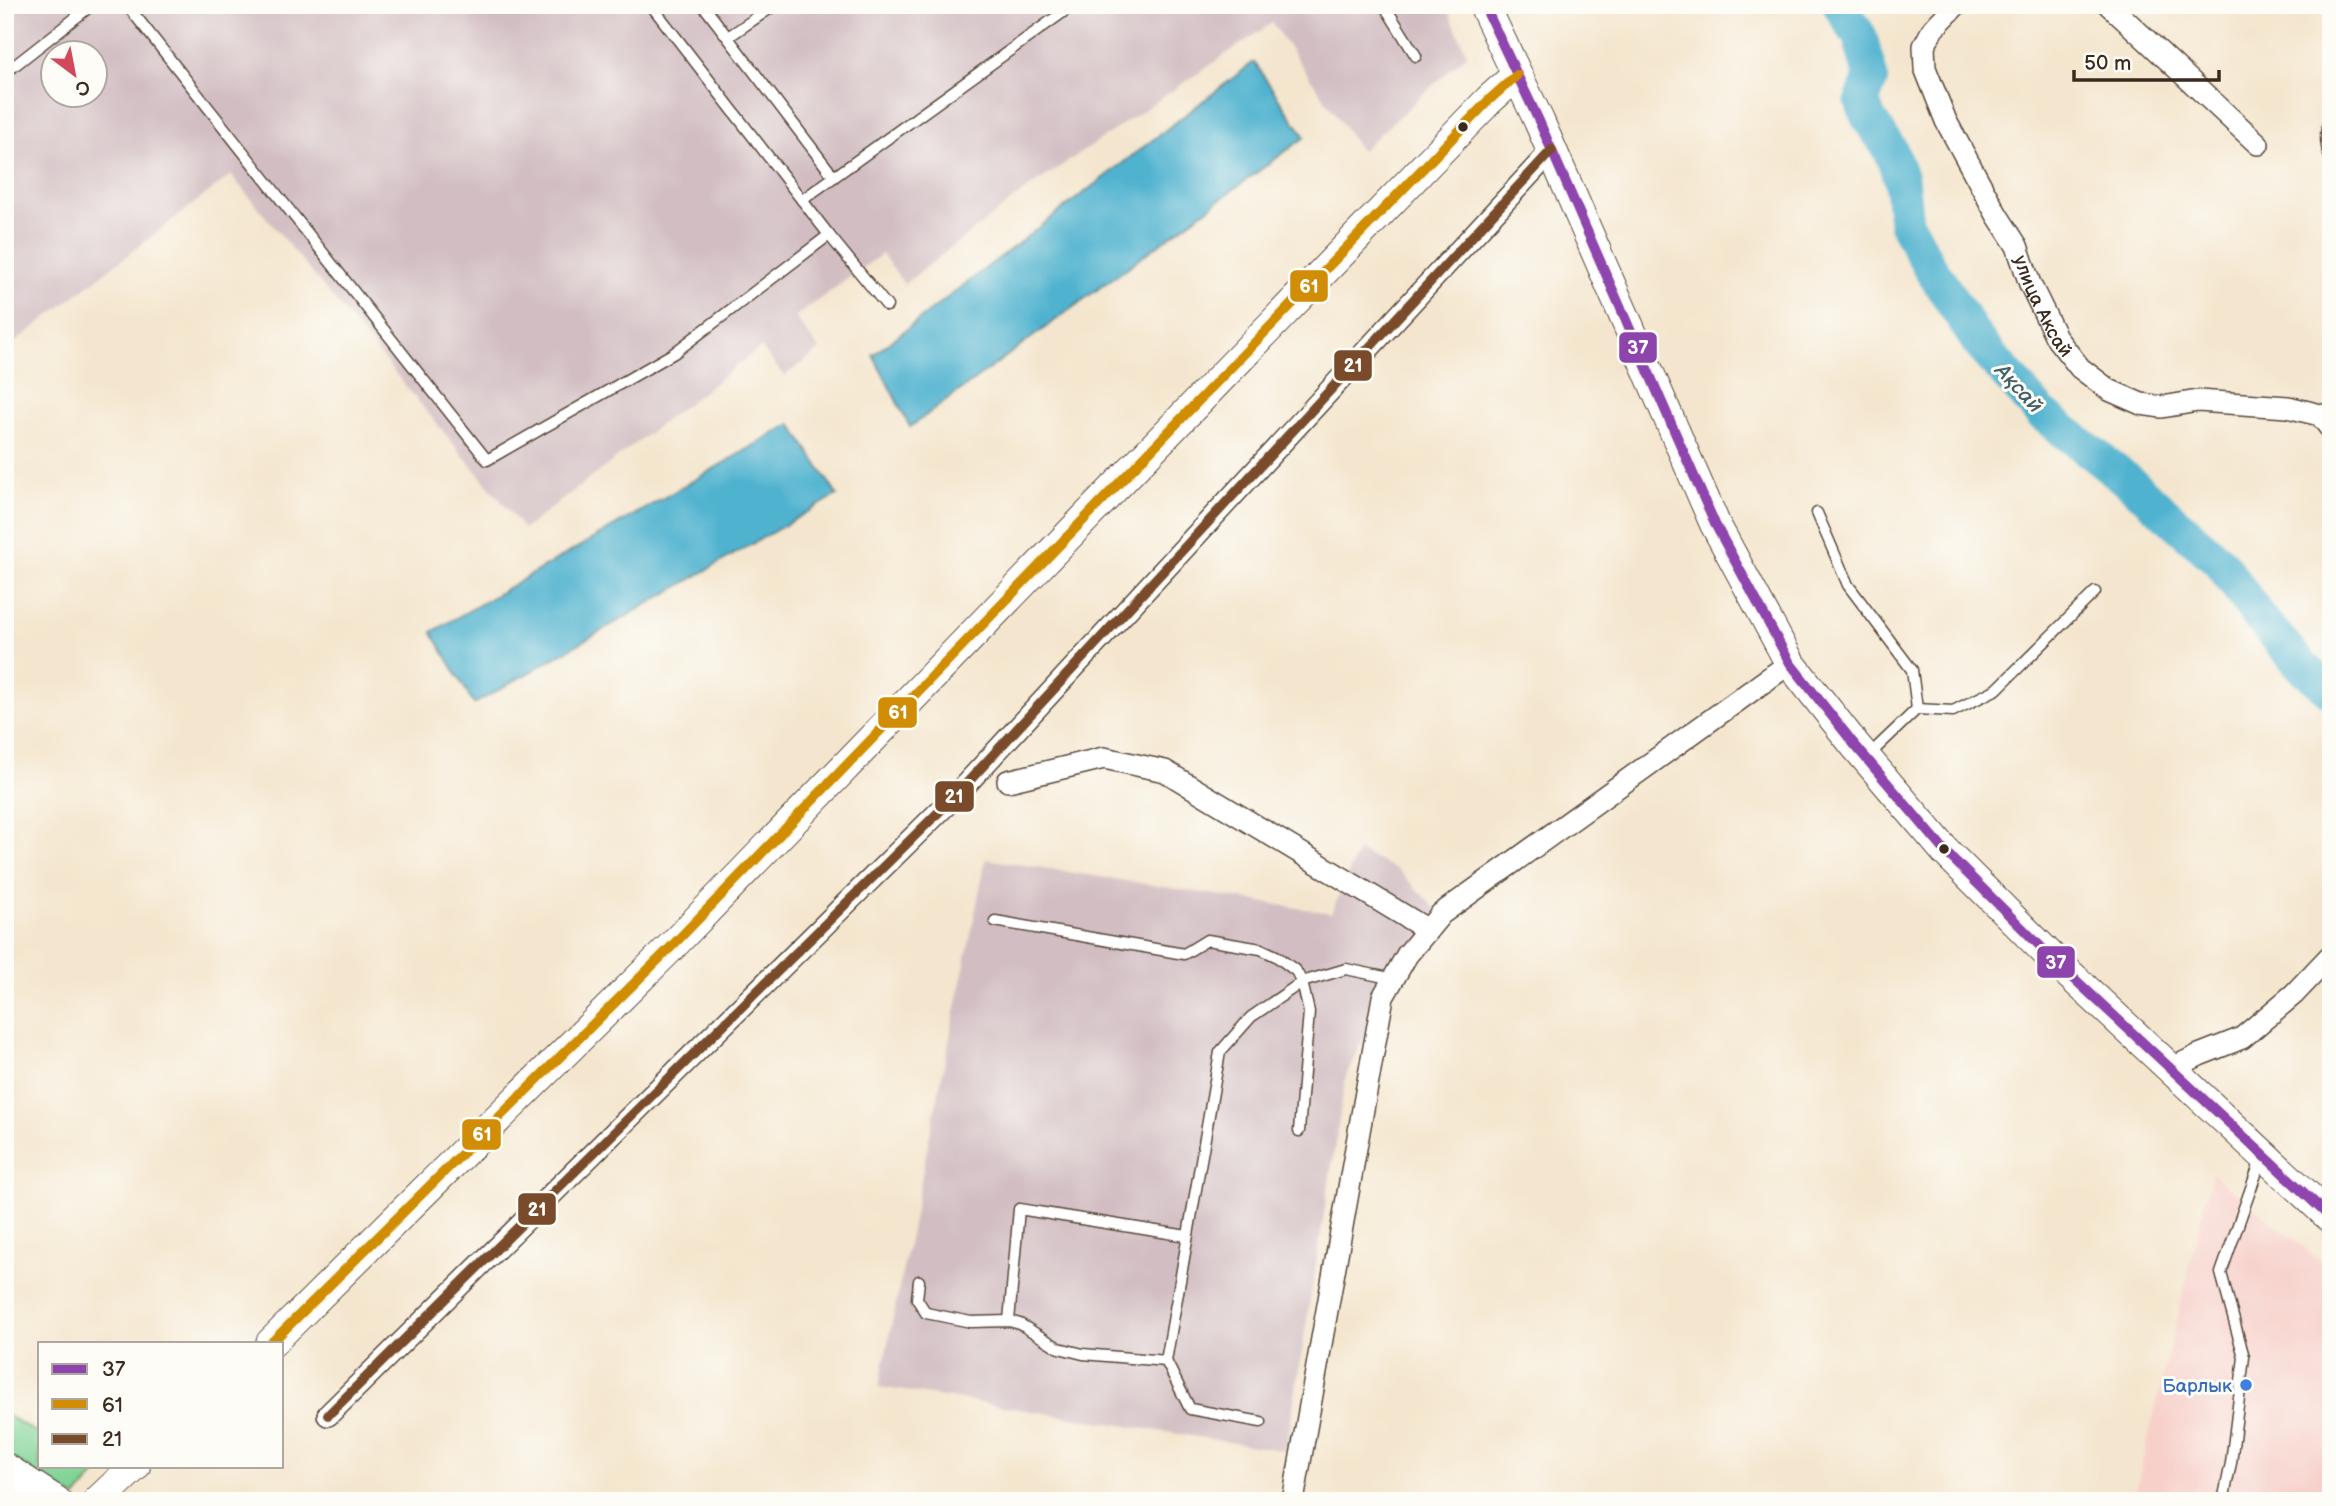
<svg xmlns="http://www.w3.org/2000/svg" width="2336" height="1506" font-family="'Balsamiq Sans',sans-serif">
<rect width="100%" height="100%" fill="#fdfcf7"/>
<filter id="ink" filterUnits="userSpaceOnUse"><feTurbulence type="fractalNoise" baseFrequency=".0143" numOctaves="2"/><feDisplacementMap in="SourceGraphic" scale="14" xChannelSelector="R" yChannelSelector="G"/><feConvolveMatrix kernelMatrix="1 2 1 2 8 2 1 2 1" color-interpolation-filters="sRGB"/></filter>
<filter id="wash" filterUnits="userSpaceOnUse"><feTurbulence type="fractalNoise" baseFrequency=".00686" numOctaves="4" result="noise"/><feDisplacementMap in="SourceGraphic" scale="28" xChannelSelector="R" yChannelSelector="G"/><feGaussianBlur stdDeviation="1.57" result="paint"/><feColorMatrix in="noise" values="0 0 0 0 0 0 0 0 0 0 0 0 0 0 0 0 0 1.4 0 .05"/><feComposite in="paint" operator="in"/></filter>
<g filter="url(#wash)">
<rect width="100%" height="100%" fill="#f4e6ce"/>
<path fill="#f7d0ca" d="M 2212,1174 L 2331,1269 L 2331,1501 L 2133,1501 Z"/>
<g fill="#d2bec2" fill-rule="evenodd">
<path d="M 5,5 L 1446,5 L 1467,54 L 1361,151 L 1272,23 L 1026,190 L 904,284 L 882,254 L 795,317 L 820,350 L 784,376 L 761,347 L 524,529 L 231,175 L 5,350 ZM 52,52 L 94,52 L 94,94 L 52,94 Z"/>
<path d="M 1358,851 L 1398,870 L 1441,914 L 1383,997 L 1346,1076 L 1286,1451 L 879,1387 L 986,859 L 1331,913 Z"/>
</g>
<path fill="#81d496" stroke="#5e7f5a" stroke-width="2" d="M 5,1414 L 40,1435 L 40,1466 L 89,1466 L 98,1471 L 76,1498 L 5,1454 Z"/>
<g fill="#50b2cf" stroke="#466e76" stroke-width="2">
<path d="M 1254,62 L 1305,137 L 910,427 L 873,355 Z"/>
<path d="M 791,424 L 837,495 L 474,704 L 432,632 Z"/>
</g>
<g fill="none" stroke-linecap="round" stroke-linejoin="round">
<path stroke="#50b2cf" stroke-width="35" d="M 1840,5 L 1860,37 L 1871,78 L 1862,101 L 1868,117 L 1891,151 L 1901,179 L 1906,223 L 1926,261 L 1979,343 L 2041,413 L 2131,483 L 2220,562 L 2259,617 L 2303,667 L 2331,691"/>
</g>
</g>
<g filter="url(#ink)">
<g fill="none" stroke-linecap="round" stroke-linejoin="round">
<defs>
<g id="service">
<path d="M 127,5 L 487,460 L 674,353 L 829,235 L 887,306"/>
<path d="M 651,5 L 829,235"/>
<path d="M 703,5 L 834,177"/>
<path d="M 1384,5 L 1416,56"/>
<path d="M 728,37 L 775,5"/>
<path d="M 5,73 L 92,5"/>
<path d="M 2331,117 C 2324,128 2325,147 2331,159"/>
<path d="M 802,200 L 1073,5"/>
<path d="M 1817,513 L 1848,585 L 1912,670 L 1917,709"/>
<path d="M 1868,756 L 1917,709 L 1953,711 L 1997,689 L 2095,592"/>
<path d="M 995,921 L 1184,954 L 1207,940 L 1261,949 L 1276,956 L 1296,971 L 1302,982 L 1309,1012 L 1299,1131"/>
<path d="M 919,1281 L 917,1299 L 926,1313 L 971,1322 L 1009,1321 L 1020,1324 L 1059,1348 L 1083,1354 L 1166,1361 L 1220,1052 L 1251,1017 L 1302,982 L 1346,969 L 1394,979"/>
<path d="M 1009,1321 L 1019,1209 L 1187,1236"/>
<path d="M 1166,1361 L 1190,1409 L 1261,1422"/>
<path d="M 2223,1501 L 2231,1463 L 2244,1357 L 2221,1273 L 2262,1157"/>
</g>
<g id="minor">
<path id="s1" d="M 1956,5 L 1933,29 L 1924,46 L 1925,68 L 1946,121 L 1997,215 L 2017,246 L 2030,284 L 2057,339 L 2080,368 L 2109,390 L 2141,404 L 2162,407 L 2198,401 L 2288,407 L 2320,415 L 2331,429"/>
<path d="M 2109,5 L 2258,144"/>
<path d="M 1008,781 L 1104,758 L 1165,771 L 1428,930"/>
<path d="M 2171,1069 L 2199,1055 L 2242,1038 L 2294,994 L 2331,955"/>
<path d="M 328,1415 L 956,795 L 1552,150"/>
<path d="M 1293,1501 L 1383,997 L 1407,955 L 1441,914 L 1790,663"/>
</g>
<g id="secondary">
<path d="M 1484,5 L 1539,121 L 1715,524 L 1790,663 L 1854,744 L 1946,852 L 2053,959 L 2331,1218"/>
<path d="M 271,1343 L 672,946 L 1489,100 L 1517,75"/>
<path d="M 5,1468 L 56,1501"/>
<path d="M 98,1501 L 135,1466"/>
</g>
</defs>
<use href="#service" stroke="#574638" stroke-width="13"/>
<use href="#minor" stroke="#574638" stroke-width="24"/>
<use href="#secondary" stroke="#574638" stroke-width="32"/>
<use href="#service" stroke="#fff" stroke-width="10"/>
<use href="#minor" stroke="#fff" stroke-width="21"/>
<use href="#secondary" stroke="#fff" stroke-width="30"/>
<defs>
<path id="bus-1" d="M 1484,5 L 1539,121 L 1715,524 L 1790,663 L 1854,744 L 1946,852 L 2053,959 L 2331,1218"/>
<path id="bus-2" d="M 271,1343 L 672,946 L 1489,100 L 1517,75"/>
<path id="bus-3" d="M 328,1415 L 956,795 L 1552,150"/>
</defs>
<use href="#bus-1" stroke="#fdfcf7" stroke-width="16"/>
<use href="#bus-2" stroke="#fdfcf7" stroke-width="16"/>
<use href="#bus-3" stroke="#fdfcf7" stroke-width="16"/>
<use href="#bus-1" stroke="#8e44ad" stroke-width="10"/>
<use href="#bus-2" stroke="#d18d06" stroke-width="10"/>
<use href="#bus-3" stroke="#7a4b2a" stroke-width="10"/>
</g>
</g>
<g fill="#3b2a1e" stroke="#fdfcf7" stroke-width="2.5">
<circle cx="1463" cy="127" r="6"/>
<circle cx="1944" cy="849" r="6"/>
</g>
<circle fill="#3f7fe0" stroke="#fdfcf7" stroke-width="2.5" cx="2246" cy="1385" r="7"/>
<g text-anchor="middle" stroke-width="6" stroke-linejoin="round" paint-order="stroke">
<g font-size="19" fill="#3b2a1e" stroke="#fdfcf7">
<text dy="7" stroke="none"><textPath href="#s1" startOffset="341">улица Аксай</textPath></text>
</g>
<g font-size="19" fill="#366cbe" stroke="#fdfcf7" text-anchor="end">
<text x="2232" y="1392">Барлык</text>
</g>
<g font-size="21" font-style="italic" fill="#436065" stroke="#fdfcf7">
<text transform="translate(2019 388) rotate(47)" y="7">Ақсай</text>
</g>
</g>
<g stroke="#fdfcf7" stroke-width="2.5">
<rect x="1289" y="269" width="40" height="34" rx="7" fill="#d18d06"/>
<rect x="1618" y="331" width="40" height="33" rx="7" fill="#8e44ad"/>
<rect x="1333" y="349" width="40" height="33" rx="7" fill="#7a4b2a"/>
<rect x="877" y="696" width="41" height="33" rx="7" fill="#d18d06"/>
<rect x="934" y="780" width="41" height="33" rx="7" fill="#7a4b2a"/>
<rect x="2036" y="945" width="40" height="34" rx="7" fill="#8e44ad"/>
<rect x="461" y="1118" width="41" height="33" rx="7" fill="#d18d06"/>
<rect x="517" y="1192" width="40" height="34" rx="7" fill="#7a4b2a"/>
</g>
<g font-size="19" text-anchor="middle" font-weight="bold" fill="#fff">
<text x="1309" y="293">61</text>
<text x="1638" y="354">37</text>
<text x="1353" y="372">21</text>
<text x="898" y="719">61</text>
<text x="954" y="803">21</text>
<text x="2056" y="969">37</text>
<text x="482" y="1141">61</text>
<text x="537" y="1216">21</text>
</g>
<rect width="2336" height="1506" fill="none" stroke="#fdfcf7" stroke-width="28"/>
<rect x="38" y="1342" width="245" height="126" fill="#fdfcf7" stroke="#afa8a0" stroke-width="2"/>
<rect x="52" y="1364" width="35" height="10" fill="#8e44ad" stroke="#afa8a0" stroke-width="2"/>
<text x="102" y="1376" font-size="21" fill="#3b2a1e">37</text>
<rect x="52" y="1399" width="35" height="10" fill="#d18d06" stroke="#afa8a0" stroke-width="2"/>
<text x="102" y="1412" font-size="21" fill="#3b2a1e">61</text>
<rect x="52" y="1434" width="35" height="10" fill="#7a4b2a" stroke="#afa8a0" stroke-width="2"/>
<text x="102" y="1446" font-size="21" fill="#3b2a1e">21</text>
<g transform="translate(74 74) rotate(148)"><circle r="33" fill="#fdfcf7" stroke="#afa8a0" stroke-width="2"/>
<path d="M0-5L12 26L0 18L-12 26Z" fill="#d1495b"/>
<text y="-10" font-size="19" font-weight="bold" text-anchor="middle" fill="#3b2a1e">С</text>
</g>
<path d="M2074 70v10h145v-10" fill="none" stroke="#3b2a1e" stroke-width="3.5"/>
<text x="2084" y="70" font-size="21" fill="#3b2a1e" stroke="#fdfcf7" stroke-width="5" paint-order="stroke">50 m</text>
</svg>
